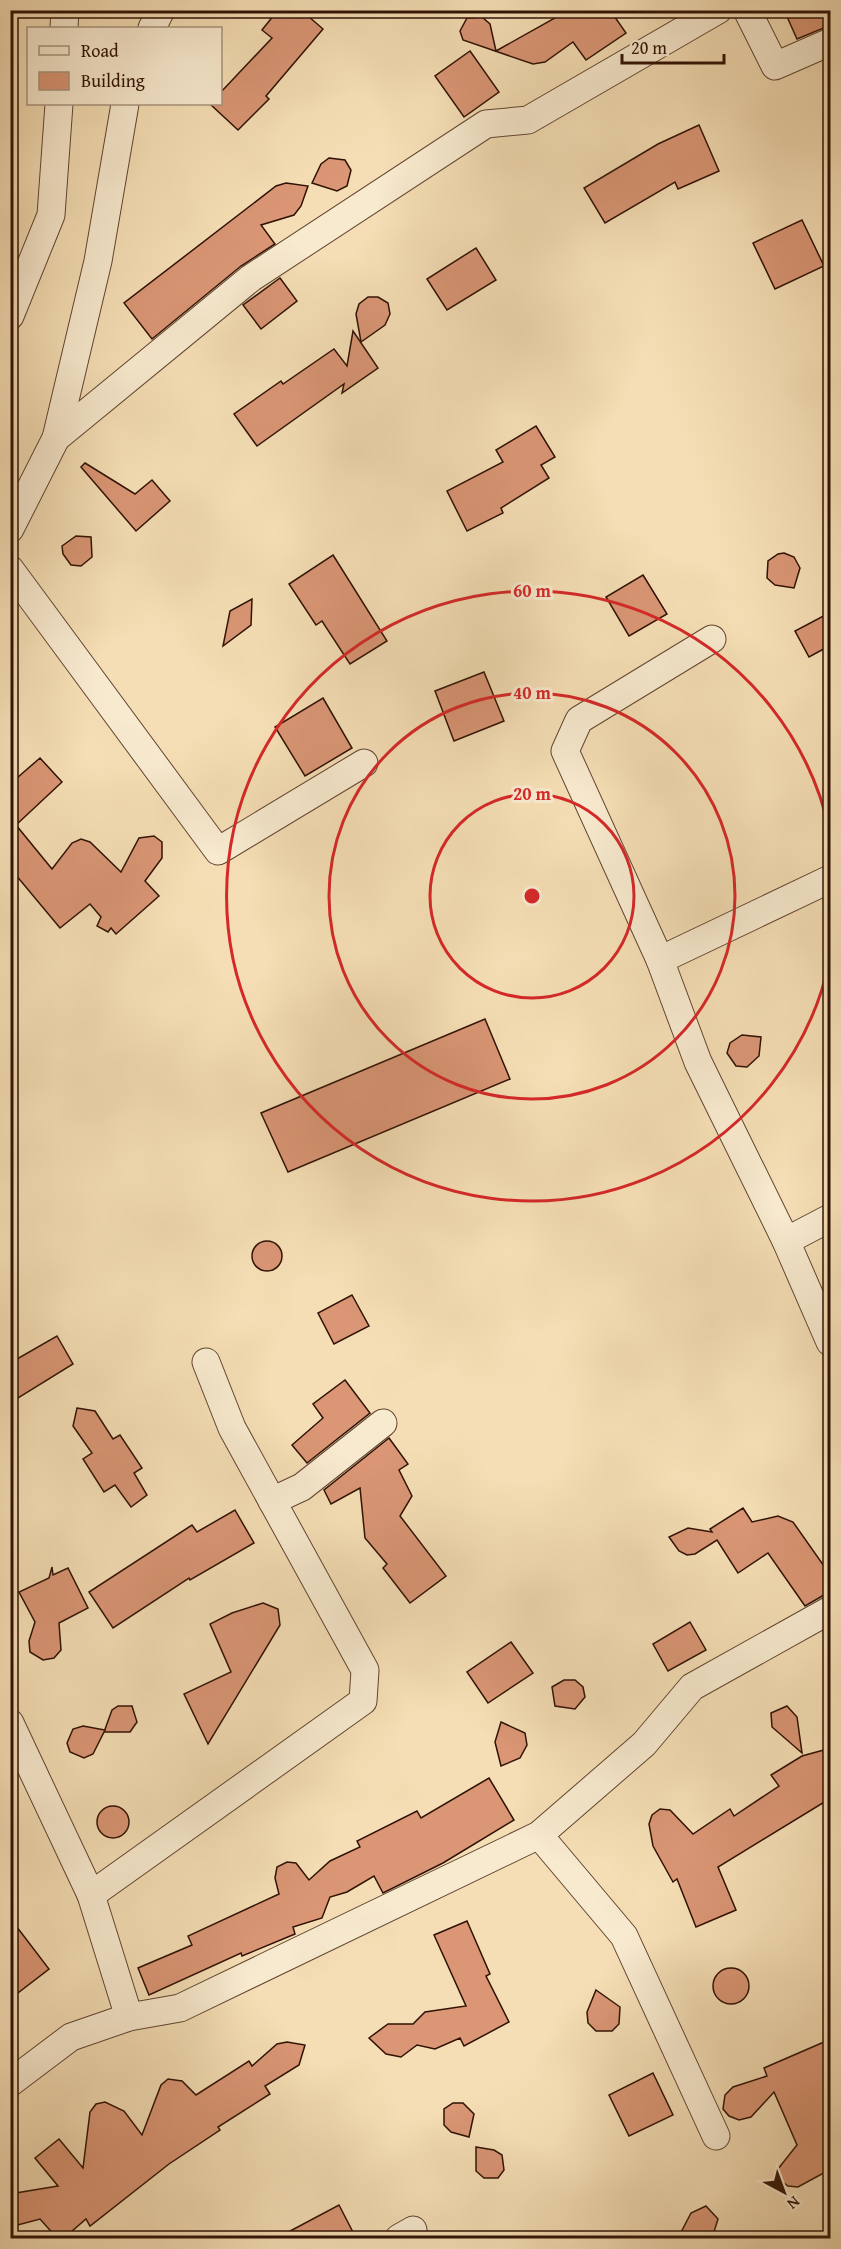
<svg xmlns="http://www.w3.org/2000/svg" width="841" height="2249" font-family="'Gentium Book Plus',serif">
<rect width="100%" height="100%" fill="#f5deb5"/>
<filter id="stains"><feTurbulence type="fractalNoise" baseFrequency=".00333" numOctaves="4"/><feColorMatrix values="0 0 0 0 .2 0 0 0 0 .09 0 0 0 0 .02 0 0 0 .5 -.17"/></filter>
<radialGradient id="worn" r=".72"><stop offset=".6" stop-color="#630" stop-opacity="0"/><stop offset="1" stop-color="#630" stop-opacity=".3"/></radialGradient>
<g fill="#da9675" stroke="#301205" stroke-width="1.5">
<path d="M 278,10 L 301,10 L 323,29 L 266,96 L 269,99 L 238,130 L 210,104 L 220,104 L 220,93 L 272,38 L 262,30 Z"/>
<path d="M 569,10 L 610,10 L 626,33 L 586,60 L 573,42 L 545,62 L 533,64 L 463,40 L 460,31 L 467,18 L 482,17 L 490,24 L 496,51 Z"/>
<path d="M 784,10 L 831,10 L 831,25 L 797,39 Z"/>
<path d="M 470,51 L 499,92 L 464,117 L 435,76 Z"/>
<path d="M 699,125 L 719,171 L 678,189 L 675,182 L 605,223 L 584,188 L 658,144 Z"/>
<path d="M 329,158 L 345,160 L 351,170 L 347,186 L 337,191 L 312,183 L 321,164 Z"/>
<path d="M 286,183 L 308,186 L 301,206 L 294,215 L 261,225 L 275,244 L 241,266 L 152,339 L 124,303 L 276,186 Z"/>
<path d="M 802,220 L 824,266 L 775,289 L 753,243 Z"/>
<path d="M 476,248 L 496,280 L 447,310 L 427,279 Z"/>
<path d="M 280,278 L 297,301 L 261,329 L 243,305 Z"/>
<path d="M 368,297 L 378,297 L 388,303 L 390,314 L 385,325 L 361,342 L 356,314 L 359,304 Z"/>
<path d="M 353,331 L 378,368 L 342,393 L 344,384 L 257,446 L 234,414 L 281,381 L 283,384 L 334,349 L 347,366 Z"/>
<path d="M 536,426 L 555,457 L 541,465 L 549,478 L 501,508 L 503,513 L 467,531 L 447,491 L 503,462 L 496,450 Z"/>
<path d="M 85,463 L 135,494 L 152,480 L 170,501 L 136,531 L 81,467 Z"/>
<path d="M 76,536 L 91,537 L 92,557 L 81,566 L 71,565 L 63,554 L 62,546 Z"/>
<path d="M 784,553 L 794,557 L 800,568 L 794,588 L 775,585 L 767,578 L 768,561 L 778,554 Z"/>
<path d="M 333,555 L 387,641 L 350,664 L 322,621 L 316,625 L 289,584 Z"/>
<path d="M 643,575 L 667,614 L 629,636 L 606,597 Z"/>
<path d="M 252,599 L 251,625 L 223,646 L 230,611 Z"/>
<path d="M 831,612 L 831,645 L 809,657 L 795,631 Z"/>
<path d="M 484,672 L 504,721 L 454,741 L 435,691 Z"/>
<path d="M 323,698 L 352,748 L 305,776 L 275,727 Z"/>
<path d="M 40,758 L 62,782 L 16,825 L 52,869 L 72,843 L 81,839 L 90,842 L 121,872 L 139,838 L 154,836 L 162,842 L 162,858 L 145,881 L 159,896 L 116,934 L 111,928 L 108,932 L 97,926 L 101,917 L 90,904 L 60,928 L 10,868 L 10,784 Z"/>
<path d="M 485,1019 L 510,1079 L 288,1172 L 261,1113 Z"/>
<path d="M 742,1035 L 761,1037 L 759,1056 L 747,1067 L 736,1066 L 727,1053 L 730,1043 Z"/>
<circle cx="267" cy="1256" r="15"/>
<path d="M 352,1295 L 369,1326 L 334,1344 L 318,1313 Z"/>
<path d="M 57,1336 L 73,1364 L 10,1403 L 10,1363 Z"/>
<path d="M 345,1380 L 370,1413 L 307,1463 L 292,1445 L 323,1418 L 313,1404 Z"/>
<path d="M 77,1408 L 95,1411 L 113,1439 L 120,1435 L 142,1468 L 134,1473 L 147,1495 L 131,1507 L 115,1485 L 104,1492 L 83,1459 L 92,1453 L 73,1426 Z"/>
<path d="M 389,1438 L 408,1464 L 399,1470 L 412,1496 L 400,1516 L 446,1576 L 410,1603 L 383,1568 L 387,1564 L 365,1538 L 360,1488 L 331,1504 L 324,1490 Z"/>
<path d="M 743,1508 L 752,1522 L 778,1516 L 793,1522 L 831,1576 L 831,1591 L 805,1606 L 768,1553 L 738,1573 L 717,1540 L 695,1554 L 687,1555 L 679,1551 L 669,1537 L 688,1528 L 712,1532 L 710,1529 Z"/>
<path d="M 235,1510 L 254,1543 L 190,1580 L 189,1578 L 113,1628 L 89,1592 L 192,1525 L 197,1532 Z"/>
<path d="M 52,1567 L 53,1575 L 68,1568 L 88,1608 L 59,1623 L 61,1650 L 54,1658 L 43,1660 L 30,1652 L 29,1641 L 35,1622 L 19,1592 L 49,1578 Z"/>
<path d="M 263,1603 L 278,1609 L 280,1625 L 208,1744 L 184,1694 L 231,1672 L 210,1624 L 232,1613 Z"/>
<path d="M 690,1622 L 706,1650 L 668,1671 L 653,1644 Z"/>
<path d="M 511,1642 L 533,1673 L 488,1703 L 467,1672 Z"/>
<path d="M 564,1680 L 575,1680 L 583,1687 L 585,1697 L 575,1709 L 555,1706 L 552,1687 Z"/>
<path d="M 118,1706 L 132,1706 L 137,1722 L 130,1732 L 104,1732 L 112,1710 Z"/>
<path d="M 787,1706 L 797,1717 L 802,1753 L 772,1727 L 771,1713 Z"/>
<path d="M 501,1722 L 525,1733 L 527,1745 L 520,1758 L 501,1766 L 495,1742 Z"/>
<path d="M 83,1726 L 105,1730 L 93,1754 L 84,1758 L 70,1752 L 67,1743 L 73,1729 Z"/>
<path d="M 831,1748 L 831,1798 L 718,1867 L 736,1910 L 696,1927 L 677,1879 L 673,1882 L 653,1846 L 649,1824 L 652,1815 L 660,1809 L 670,1810 L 693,1834 L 730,1809 L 734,1816 L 779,1786 L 771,1775 L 802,1756 Z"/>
<path d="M 489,1778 L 514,1820 L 443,1863 L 383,1893 L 374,1876 L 347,1892 L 330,1897 L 322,1918 L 293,1927 L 295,1934 L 242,1956 L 241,1953 L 149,1995 L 138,1968 L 192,1945 L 188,1936 L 279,1894 L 275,1878 L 277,1867 L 287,1862 L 296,1863 L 309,1880 L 330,1861 L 360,1847 L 357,1841 L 417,1811 L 421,1818 Z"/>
<circle cx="113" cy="1822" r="16"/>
<path d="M 10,1918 L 49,1969 L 10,1999 Z"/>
<path d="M 467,1921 L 490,1974 L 486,1976 L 509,2022 L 464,2046 L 460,2038 L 435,2049 L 417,2045 L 401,2057 L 386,2054 L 369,2038 L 388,2024 L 413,2024 L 425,2012 L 466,2006 L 434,1935 Z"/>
<circle cx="731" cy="1986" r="18"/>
<path d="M 596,1990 L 620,2007 L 619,2024 L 612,2031 L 596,2031 L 588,2023 L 587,2012 Z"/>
<path d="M 831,2039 L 831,2169 L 798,2187 L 788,2186 L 780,2180 L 778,2169 L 797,2145 L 774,2092 L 751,2117 L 739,2120 L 729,2116 L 723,2109 L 725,2095 L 733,2087 L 767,2076 L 764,2068 Z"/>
<path d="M 287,2042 L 305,2045 L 299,2065 L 265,2086 L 270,2094 L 218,2127 L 220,2130 L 169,2164 L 90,2226 L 86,2219 L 64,2238 L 57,2238 L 40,2219 L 10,2227 L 10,2194 L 58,2186 L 35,2158 L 59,2139 L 83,2168 L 90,2112 L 96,2104 L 105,2102 L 124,2111 L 142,2135 L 161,2085 L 168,2079 L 182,2081 L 196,2095 L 249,2061 L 252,2066 L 277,2044 Z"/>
<path d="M 653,2073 L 673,2115 L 629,2136 L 609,2095 Z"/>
<path d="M 453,2103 L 463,2103 L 474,2114 L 469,2137 L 451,2132 L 444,2125 L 444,2109 Z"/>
<path d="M 476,2147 L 494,2150 L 502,2155 L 504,2170 L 498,2178 L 484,2178 L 476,2171 Z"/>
<path d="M 339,2205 L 356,2238 L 277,2238 Z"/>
<path d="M 706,2206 L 718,2219 L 714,2232 L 695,2238 L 678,2238 L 691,2213 Z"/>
</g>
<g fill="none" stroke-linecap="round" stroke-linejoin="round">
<defs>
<g id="street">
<path d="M 747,10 L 775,66 L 830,42"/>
<path d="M 64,28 L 65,10"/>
<path d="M 152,28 L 161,10"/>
<path d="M 10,316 L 51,215 L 59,104"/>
<path d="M 56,438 L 251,278 L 486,124 L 528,120 L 718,10"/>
<path d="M 10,529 L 56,438 L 98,261 L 125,104"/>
<path d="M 10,569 L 218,851 L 364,763"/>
<path d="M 712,639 L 579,720 L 565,751 L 660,960 L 698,1062 L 786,1241 L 830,1342"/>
<path d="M 660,960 L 830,879"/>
<path d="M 786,1241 L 830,1218"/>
<path d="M 272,1501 L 302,1487 L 383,1423"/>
<path d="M 10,1723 L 91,1895 L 129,2017"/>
<path d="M 539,1835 L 624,1936 L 716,2136"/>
<path d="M 91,1895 L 363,1701 L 365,1670 L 232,1428 L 206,1362"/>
<path d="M 10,2083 L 71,2037 L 129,2017 L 180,2008 L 539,1835 L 644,1744 L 692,1687 L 830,1610"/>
<path d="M 399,2238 L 413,2230"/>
</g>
</defs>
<use href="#street" stroke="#614531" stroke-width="29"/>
<use href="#street" stroke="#f8eacf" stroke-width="27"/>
</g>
<g fill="none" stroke="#d62828" stroke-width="3">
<circle cx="532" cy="896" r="102"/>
<circle cx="532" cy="896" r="203"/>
<path d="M830 959A305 305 0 1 1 830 833"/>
</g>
<circle cx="532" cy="896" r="9" fill="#d62828" stroke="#f8eacf" stroke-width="3"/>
<g font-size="18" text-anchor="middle" font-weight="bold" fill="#d62828" stroke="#f8eacf" stroke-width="6" stroke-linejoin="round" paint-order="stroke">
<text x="532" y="597">60 m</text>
<text x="532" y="699">40 m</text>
<text x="532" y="800">20 m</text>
</g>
<rect width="841" height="2249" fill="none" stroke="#f5deb5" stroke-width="36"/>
<rect x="12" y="12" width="817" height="2225" fill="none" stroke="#301205" stroke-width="3"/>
<rect x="18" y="18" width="805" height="2213" fill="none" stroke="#301205" stroke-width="1.5"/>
<rect x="27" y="27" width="195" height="78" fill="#f8eacf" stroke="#a8947e" stroke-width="1.5"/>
<rect x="39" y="46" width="30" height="9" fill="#f8eacf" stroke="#a8947e" stroke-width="1.5"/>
<text x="81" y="57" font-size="18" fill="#301205">Road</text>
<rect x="39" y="72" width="30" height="18" fill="#da9675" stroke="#a8947e" stroke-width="1.5"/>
<text x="81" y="87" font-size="18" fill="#301205">Building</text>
<g transform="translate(784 2192) rotate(139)" stroke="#f8eacf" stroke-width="4.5" paint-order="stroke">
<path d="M0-4.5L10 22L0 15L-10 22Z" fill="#301205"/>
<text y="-9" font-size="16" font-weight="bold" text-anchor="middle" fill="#301205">N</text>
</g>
<path d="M622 54v9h102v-9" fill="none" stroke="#301205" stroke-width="3"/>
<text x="631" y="54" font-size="18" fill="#301205" stroke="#f8eacf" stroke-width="4.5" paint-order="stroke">20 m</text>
<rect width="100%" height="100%" filter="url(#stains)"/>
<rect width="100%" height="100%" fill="url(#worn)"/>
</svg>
